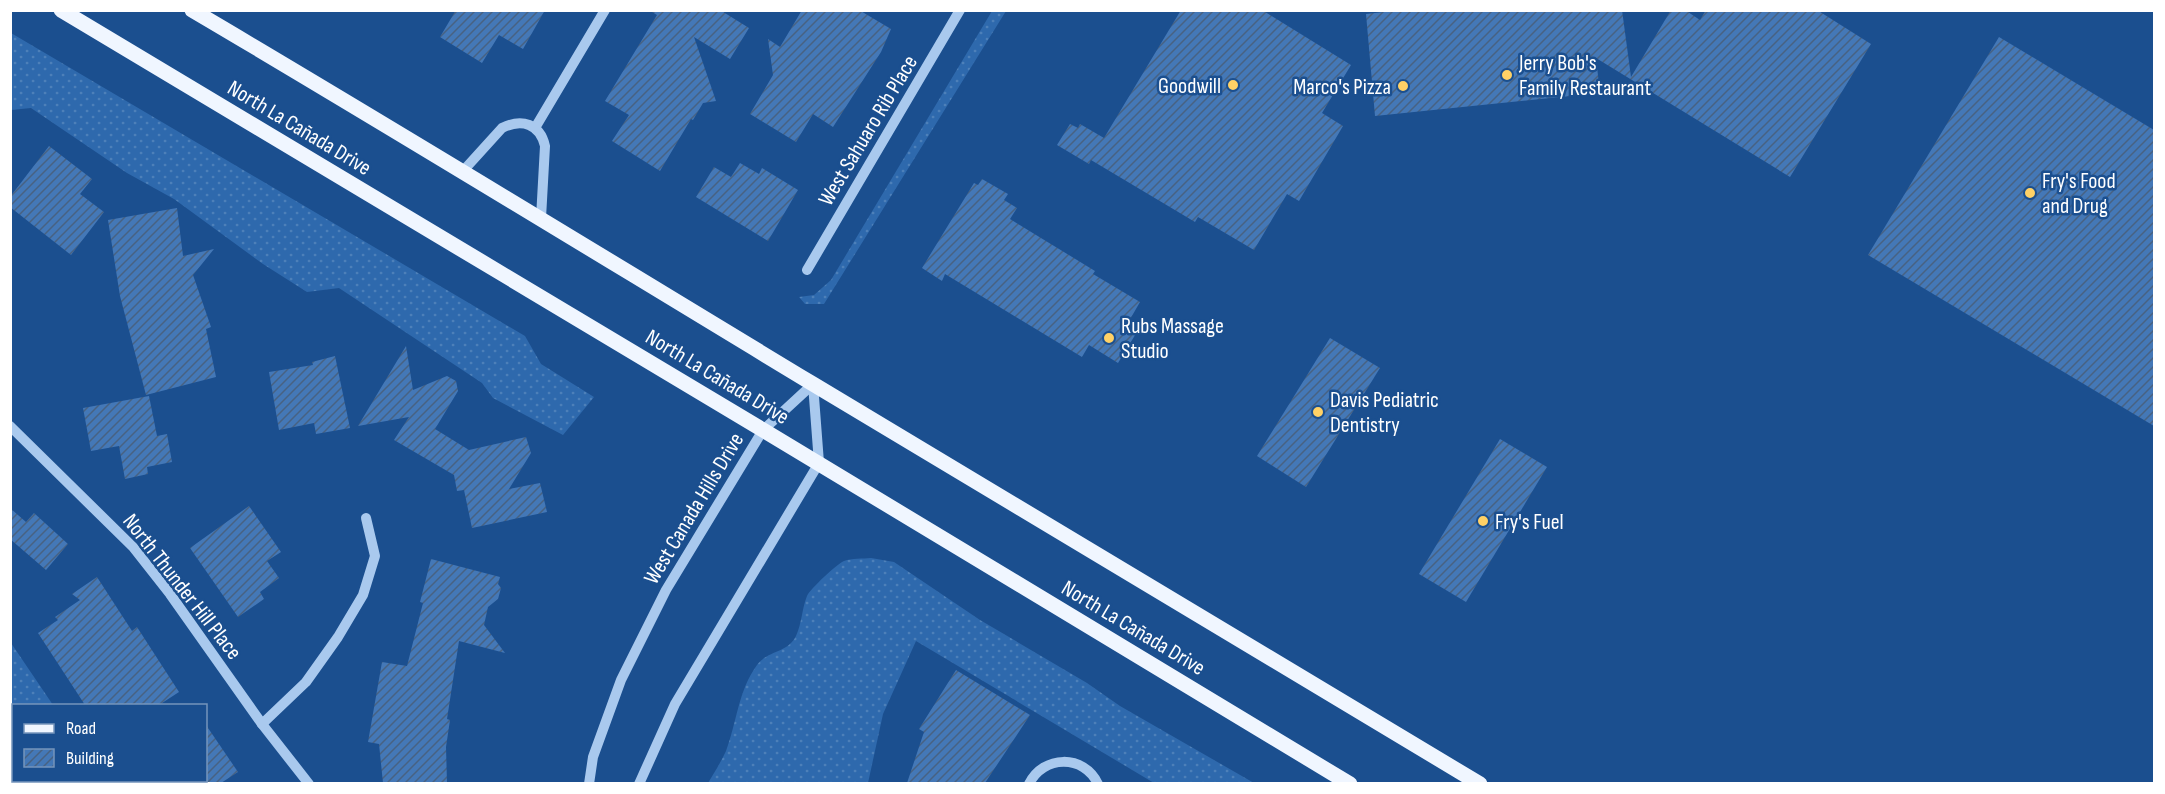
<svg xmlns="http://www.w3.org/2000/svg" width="2165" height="794" font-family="'Sofia Sans Condensed',sans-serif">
<defs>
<pattern id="grass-dots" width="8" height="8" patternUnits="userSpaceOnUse" patternTransform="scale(1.5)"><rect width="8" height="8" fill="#2e69ad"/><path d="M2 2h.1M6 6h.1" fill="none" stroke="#4d80b9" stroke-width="1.8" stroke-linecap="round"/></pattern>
<pattern id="building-hatch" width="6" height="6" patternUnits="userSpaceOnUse" patternTransform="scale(1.5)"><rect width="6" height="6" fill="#4478b7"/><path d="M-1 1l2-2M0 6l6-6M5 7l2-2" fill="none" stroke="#486282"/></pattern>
</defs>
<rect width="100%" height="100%" fill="#1b4f8f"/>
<g fill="url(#grass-dots)">
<path d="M 992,11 L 1006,11 L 824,304 L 805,304 L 799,297 L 814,295 L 831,280 Z"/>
<path d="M 11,33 L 525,336 L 541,364 L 594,397 L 563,435 L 493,398 L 482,383 L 339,288 L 307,292 L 263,264 L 174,199 L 127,173 L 31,108 L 11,110 Z"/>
<path d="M 871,558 L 894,562 L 980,620 L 1087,683 L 1120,706 L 1254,783 L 1154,783 L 916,641 L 883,714 L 868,783 L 708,783 C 714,773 721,762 726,751 C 737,722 738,691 757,665 C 768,650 788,653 796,636 C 802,623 802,608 807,596 C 810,589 837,564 844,561 C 852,558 863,559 871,558 Z"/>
<path d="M 11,643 L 53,705 L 14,706 L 14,780 L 101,780 L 103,783 L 11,783 Z"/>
</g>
<g fill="url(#building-hatch)">
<path d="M 456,10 L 545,10 L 523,49 L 499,35 L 482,63 L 440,37 Z"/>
<path d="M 649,10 L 720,10 L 749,28 L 730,59 L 694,37 L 716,101 L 703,103 L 693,120 L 691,119 L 660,171 L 612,141 L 629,115 L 605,101 L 657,15 Z"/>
<path d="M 802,10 L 859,10 L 891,29 L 881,52 L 833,127 L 813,114 L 796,142 L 750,114 L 773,75 L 768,39 L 780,47 Z"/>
<path d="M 1181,10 L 1262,10 L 1351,65 L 1322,113 L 1343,126 L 1299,201 L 1287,194 L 1254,250 L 1198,217 L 1195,222 L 1091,160 L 1089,164 L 1057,145 L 1070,124 L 1078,128 L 1080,124 L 1104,138 Z"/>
<path d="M 1383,10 L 1622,10 L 1631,77 L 1671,10 L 1685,10 L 1700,20 L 1706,10 L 1817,10 L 1871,44 L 1790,177 L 1596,58 L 1600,93 L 1375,116 L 1366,14 L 1384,12 Z"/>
<path d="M 1999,37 L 2154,130 L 2154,426 L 1868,255 Z"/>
<path d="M 49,146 L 92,179 L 80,194 L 104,212 L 71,255 L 10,207 L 10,197 Z"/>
<path d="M 740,163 L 759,174 L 762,168 L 798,190 L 768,241 L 696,197 L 714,167 L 731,177 Z"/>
<path d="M 982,179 L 1008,194 L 1004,200 L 1017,208 L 1010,219 L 1095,271 L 1093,274 L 1140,302 L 1129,321 L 1140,327 L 1118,363 L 1089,345 L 1082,357 L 945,274 L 942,281 L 922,268 L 974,183 L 978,185 Z"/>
<path d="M 177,208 L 183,256 L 214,249 L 193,275 L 211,327 L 206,329 L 216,377 L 146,395 L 120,296 L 108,220 Z"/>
<path d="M 1330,338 L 1380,368 L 1306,487 L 1257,456 Z"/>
<path d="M 406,346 L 413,390 L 447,376 L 456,381 L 458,391 L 435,429 L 469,450 L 526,437 L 531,453 L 509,489 L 540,483 L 547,512 L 472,528 L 464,490 L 457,491 L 454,475 L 394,440 L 409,417 L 358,426 Z"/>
<path d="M 335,356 L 350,428 L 316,434 L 314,423 L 279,430 L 269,372 L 313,365 L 312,362 Z"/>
<path d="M 149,396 L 157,436 L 167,434 L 172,462 L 147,467 L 148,474 L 125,479 L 119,446 L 91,451 L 83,408 Z"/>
<path d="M 1500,439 L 1547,467 L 1466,602 L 1419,574 Z"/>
<path d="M 249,506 L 281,552 L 267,561 L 279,578 L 260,592 L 264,599 L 238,617 L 190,548 Z"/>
<path d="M 10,508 L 26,522 L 34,513 L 68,544 L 46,570 L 10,539 Z"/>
<path d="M 431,559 L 500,577 L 498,584 L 501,588 L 498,599 L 488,607 L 484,625 L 505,653 L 459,641 L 447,719 L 450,720 L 446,747 L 447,783 L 383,783 L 379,744 L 368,742 L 382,662 L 407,666 L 423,603 L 420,602 Z"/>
<path d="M 97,577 L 132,631 L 137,627 L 179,692 L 159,705 L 85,705 L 38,633 L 58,620 L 55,617 L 80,600 L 72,594 Z"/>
<path d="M 956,670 L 1030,715 L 985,783 L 907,783 L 924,732 L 919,729 Z"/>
<path d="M 206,725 L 238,772 L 221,783 L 206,783 Z"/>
</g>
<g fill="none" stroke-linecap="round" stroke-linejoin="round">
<g stroke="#a9c9ee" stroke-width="10">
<path d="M 535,128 L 605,10"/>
<path d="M 463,171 L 502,128 C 522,118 540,124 545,146 L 541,218"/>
<path d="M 807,270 L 960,10"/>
<path d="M 10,426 L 133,547 L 170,594 L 262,724 L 309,784"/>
<path d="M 262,724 L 306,682 L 338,637 L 363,595 L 375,556 L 366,518"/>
<path d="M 589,784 L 593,757 L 621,680 L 666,590 L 763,430 L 813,384"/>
<path d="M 639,784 L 675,704 L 819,463 L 813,384"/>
<path d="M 1029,784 C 1043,755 1084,754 1098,784"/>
</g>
<g stroke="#f0f6ff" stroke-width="15">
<path d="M 61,10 L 763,430 L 1350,784"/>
<path d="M 192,10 C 401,133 606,259 813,384 C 1035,519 1258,651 1480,784"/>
</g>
</g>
<g fill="#ffd166" stroke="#1b4f8f" stroke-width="2">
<circle cx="1507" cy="75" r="6"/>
<circle cx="1233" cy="85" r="6"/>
<circle cx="1403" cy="86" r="6"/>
<circle cx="2030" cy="193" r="6"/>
<circle cx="1109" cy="338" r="6"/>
<circle cx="1318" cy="412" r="6"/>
<circle cx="1483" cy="521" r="6"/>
</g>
<g text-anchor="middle" stroke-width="5" stroke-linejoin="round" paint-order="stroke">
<g font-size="22" fill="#fff" stroke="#1b4f8f" text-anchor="start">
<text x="1519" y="70">Jerry Bob's<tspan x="1519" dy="25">Family Restaurant</tspan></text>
<text x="1221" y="93" text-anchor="end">Goodwill</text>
<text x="1391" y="94" text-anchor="end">Marco's Pizza</text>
<text x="2042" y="188">Fry's Food<tspan x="2042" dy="25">and Drug</tspan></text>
<text x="1121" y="333">Rubs Massage<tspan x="1121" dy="25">Studio</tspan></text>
<text x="1330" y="407">Davis Pediatric<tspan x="1330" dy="25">Dentistry</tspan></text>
<text x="1495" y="529">Fry's Fuel</text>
</g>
<g font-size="22" fill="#fff" stroke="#1b4f8f">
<text transform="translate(300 127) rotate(31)" y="8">North La Cañada Drive</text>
<text transform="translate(867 130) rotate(-59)" y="8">West Sahuaro Rib Place</text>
<text transform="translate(718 376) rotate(31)" y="8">North La Cañada Drive</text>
<text transform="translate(693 508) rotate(-59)" y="8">West Canada Hills Drive</text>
<text transform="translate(183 586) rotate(52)" y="8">North Thunder Hill Place</text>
<text transform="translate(1134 627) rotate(31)" y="8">North La Cañada Drive</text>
</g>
</g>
<rect width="2165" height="794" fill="none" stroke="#ffffff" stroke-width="24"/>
<rect x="12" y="704" width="195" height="78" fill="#1b4f8f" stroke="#7695bc" stroke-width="1.5"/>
<rect x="24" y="724" width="30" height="9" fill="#f0f6ff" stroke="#7695bc" stroke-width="1.5"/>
<text x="66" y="734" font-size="18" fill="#ffffff">Road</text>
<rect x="24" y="749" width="30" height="18" fill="url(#building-hatch)" stroke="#7695bc" stroke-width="1.5"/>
<text x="66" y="764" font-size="18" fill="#ffffff">Building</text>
</svg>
